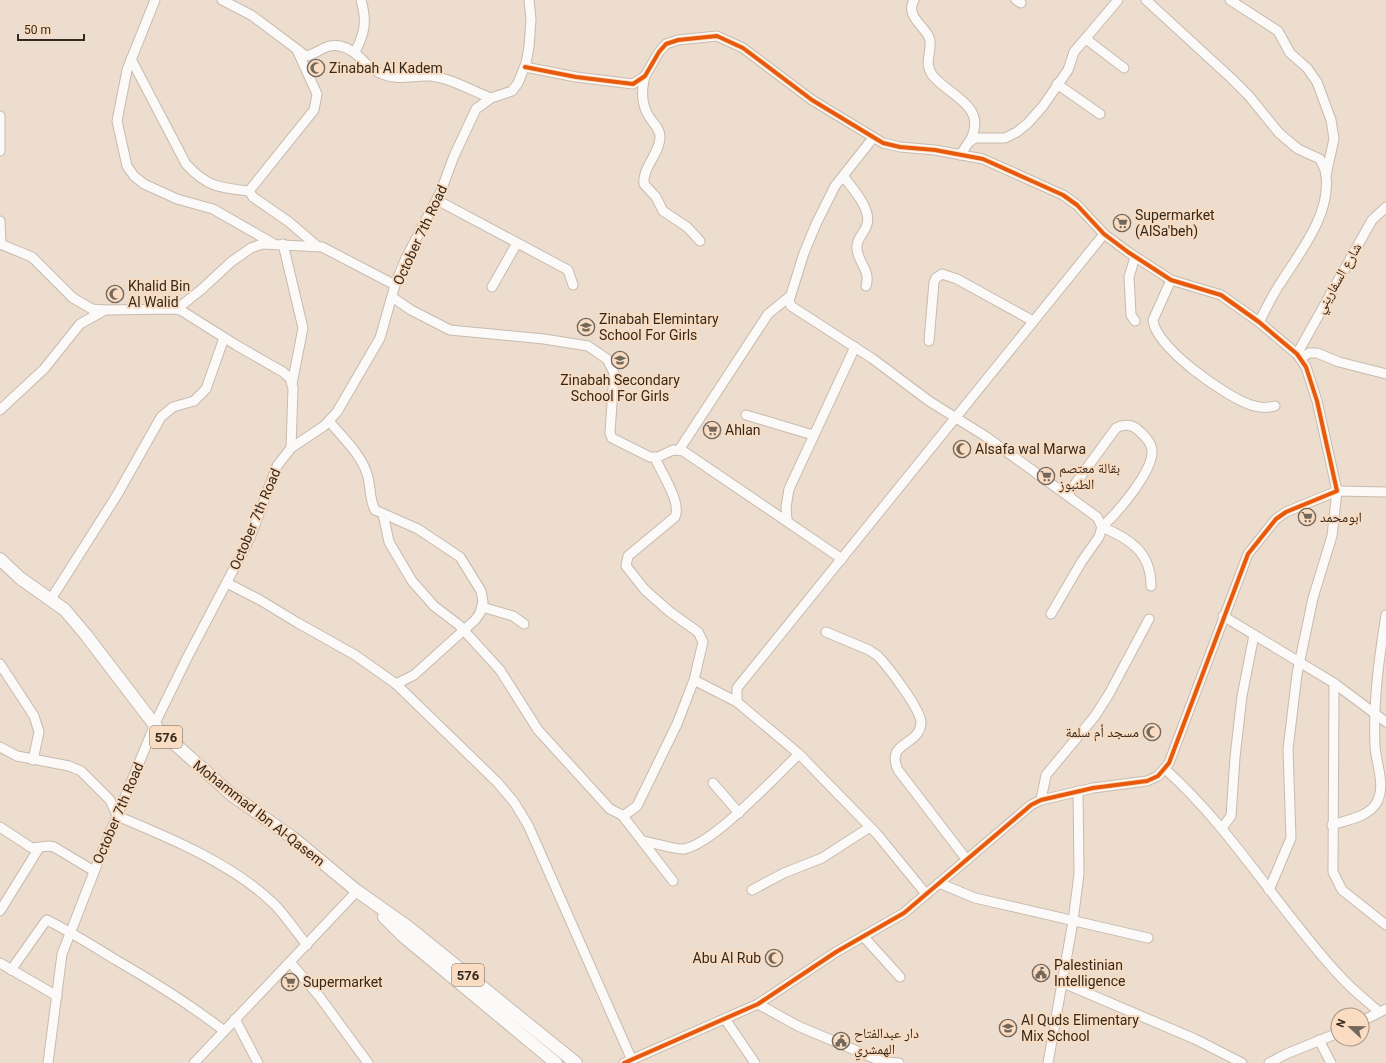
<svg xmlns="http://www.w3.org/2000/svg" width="1386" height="1063" font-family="Roboto,'Noto Naskh Arabic',sans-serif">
<rect width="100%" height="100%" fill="#ecddce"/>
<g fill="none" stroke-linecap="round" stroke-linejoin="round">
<defs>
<g id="minor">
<path d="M 155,0 L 127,70 L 117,121 L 127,166 L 134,176 L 144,184 L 177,199 L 213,209 L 274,244"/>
<path d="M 222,0 L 251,15 L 306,56 C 318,54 325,43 340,46 C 359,50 365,68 382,74 C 399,81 414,75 430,76 C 451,78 472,91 491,98"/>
<path d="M 914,0 C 905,15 923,25 929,37 C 934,50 922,62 933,76 C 951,97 988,106 970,141"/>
<path d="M 1016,0 L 1021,3"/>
<path d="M 1146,0 L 1231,78 L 1249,96 L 1279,133 L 1298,149 L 1320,159 C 1322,164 1326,170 1326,176 C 1331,216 1297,256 1278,287 C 1271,298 1265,311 1259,322"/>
<path d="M 1230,0 L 1278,31 L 1290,53 L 1307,68 L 1317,82 L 1331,120 L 1334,139 L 1326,175"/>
<path d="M 1086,39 L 1124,68"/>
<path d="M 297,50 L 317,94 L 314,110 L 249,191 L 253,197 L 289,222 L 317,246"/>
<path d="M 355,52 C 365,33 367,21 361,0"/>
<path d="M 131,59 L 186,164 C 207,187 220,188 249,191"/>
<path d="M 525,67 L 576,77 L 633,84 L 645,76 L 659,52 L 666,44 L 678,40 L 717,36 L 743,48 L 812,100 L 883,143 L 900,147 L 935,150 L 983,159 L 1063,195 L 1077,205 L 1104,234 L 1128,252 L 1171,280 L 1221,295 L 1259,322 L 1297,354 L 1306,367 L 1317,401 L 1337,491 L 1286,512 L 1276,519 L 1248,554 L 1169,763 L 1158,776 L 1147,781 L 1093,788 L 1041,800 L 1031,805 L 904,913 L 836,952 L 758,1004 L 624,1063"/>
<path d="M 645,76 C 641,91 641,105 650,118 C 654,124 660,129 660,137 C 660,153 642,168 644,184 L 656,197 L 663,211 L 687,227 L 700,241"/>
<path d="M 1057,84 L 1100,114"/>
<path d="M 0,116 L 0,151"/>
<path d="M 873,138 L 835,186 L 816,224 L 804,253 L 789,301 L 791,306 L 873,359 L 929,401 L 985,436 L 1097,517 L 1102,527 L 1099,537 L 1082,561 L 1051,614"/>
<path d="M 960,155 L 969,142 L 975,138 L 1005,138 L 1017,132 L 1028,123 L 1043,106 L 1068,70 L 1074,52 L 1118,0"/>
<path d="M 843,176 C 852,188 874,211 866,227 C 863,235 856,239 857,249 C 858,263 871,270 866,286"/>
<path d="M 437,200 L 568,270 L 573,285"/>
<path d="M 0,221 L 1,244"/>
<path d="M 0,244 L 32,257 L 73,298 L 92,309 L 105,310"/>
<path d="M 283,244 L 303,328 L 292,384"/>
<path d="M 1171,280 L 1153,320 C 1155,347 1226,397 1251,405 C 1259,408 1267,408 1275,406"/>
<path d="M 492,287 L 517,243"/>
<path d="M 392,297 L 411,310 L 450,330 L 544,339 L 588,346 L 607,359 L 614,373 L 610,433 L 612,438 L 650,457 L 658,457 L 673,450 L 683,451 L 842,559"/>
<path d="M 177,309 L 202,289 L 231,262 L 251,248 L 262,244 L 322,247 L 395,285"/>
<path d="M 1135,321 L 1131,315 L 1129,277 L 1135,257"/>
<path d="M 929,341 L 934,282 L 936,278 L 942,274 L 957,279 L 1033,321"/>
<path d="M 1297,354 L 1372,220 L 1386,207"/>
<path d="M 1301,358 L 1309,353 L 1317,353 L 1339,362 L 1386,374"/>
<path d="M 0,410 L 44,369 L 80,324 L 105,310 L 177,309 L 182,311 L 236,345 L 283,372 L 290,378 L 293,388 L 291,448"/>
<path d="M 746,415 L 813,435"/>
<path d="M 329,421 C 342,437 361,454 367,474 C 371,485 369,499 375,510 L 418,529 L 460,557 L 481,591 L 483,602 L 480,613 L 475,620 L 414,675 L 396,684"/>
<path d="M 679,450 L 768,314 L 789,297"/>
<path d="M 1067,495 L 1116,428 C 1123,424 1132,424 1138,430 C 1144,435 1152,443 1152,451 C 1153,472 1117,513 1102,527"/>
<path d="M 383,514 L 389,542 L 412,581 L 434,606 L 459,625 L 500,670 L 538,730 L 610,809 L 622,815 L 626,814 L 637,806 L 677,724 L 694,680 L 703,642 L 698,632 L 670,612 L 645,590 L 626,566 L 628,556 L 675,517 C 682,503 661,472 655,458"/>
<path d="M 787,520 L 786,507 L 789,489 L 855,347"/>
<path d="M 1102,527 C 1130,539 1151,552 1151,586"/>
<path d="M 227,583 L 260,600 L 298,623 L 355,655 L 396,684 L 497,782 L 514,802 L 528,825 L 631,1058"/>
<path d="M 51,599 L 117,495 L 161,417 L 173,407 L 194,401 L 206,389 L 224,338"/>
<path d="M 482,607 L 513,616 L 524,624"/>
<path d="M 1223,616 L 1334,683 L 1386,722"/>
<path d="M 826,632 L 869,650 L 878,656 C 888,667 921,709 921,723 C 920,746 885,741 898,770 L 967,860"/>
<path d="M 0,664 L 34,716 L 39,732 L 33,760"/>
<path d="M 694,680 L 737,702"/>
<path d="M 1334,683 L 1333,872 L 1342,890 L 1386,925"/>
<path d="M 0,747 L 17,756 L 69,766 L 81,771 L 110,800 L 117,816 C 170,838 233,864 274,904 C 286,916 296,932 307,945"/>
<path d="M 1165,769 C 1233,830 1278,909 1339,975 C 1351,989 1366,1000 1379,1012"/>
<path d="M 713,783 L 739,813"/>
<path d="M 1041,800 L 1046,775 L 1095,716 L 1109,694 L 1149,619"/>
<path d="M 622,815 L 673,881"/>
<path d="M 1332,825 C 1347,820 1369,817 1377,802 C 1386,784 1376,764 1375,746 C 1373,702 1379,658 1386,615"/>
<path d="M 0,827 L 32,848 L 49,846 L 54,847 L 94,871"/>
<path d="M 1222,828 L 1231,816 L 1235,757 L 1242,696 L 1254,635"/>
<path d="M 642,841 C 651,842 676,850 684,849 C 713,844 775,777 799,754"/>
<path d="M 939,883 L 975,898 L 1148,938"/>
<path d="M 752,890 L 784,873 L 822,858 L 870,827"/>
<path d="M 1269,890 L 1291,838 L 1288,749 L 1297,674 L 1313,598 L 1332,536 L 1337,491 L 1386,492"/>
<path d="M 926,894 L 877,834 L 799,754 L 737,702 L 737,688 L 1104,234"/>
<path d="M 0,911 L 39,848"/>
<path d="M 47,920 C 71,932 93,946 116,960 C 154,982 188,1003 223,1030"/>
<path d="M 863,936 L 900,977"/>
<path d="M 290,962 L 319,996 L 368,1063"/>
<path d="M 0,963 L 57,996"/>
<path d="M 11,970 L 45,922"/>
<path d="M 1061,982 L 1195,1039 L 1242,1063"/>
<path d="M 758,1004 L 798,1026 L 883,1062 L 899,1063"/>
<path d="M 235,1019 L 258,1063"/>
<path d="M 725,1019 L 755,1063"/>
<path d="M 1362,1021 L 1386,1009"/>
<path d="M 1319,1040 L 1331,1063"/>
<path d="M 48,1063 L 62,954 L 98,862 L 158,717 L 188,656 L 250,538 L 277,466 L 291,448 L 324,426 L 337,412 L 380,338 L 395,285 L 406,258 L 441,191 L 454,156 L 476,109 L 491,98 L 512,91 L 518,83 L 526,63 L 529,47 L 531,19 L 529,0"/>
<path d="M 194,1063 L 357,891"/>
<path d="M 1048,1063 L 1073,921 L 1079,874 L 1078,791"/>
<path d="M 1269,1063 L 1286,1054 L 1338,1033"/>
</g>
<g id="major">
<path d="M 0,559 L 20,578 L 65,610 L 86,635 L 157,728 L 232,795 L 293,838 L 357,891 L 408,927 L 576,1063"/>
<path d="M 384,917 L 403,936 L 556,1063"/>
</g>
</defs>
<use href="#minor" stroke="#c7bbaf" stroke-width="11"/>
<use href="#major" stroke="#c7bbaf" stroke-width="14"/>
<use href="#minor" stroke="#fcfaf8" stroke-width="9"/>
<use href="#major" stroke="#fcfaf8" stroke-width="12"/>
<defs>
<path id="cycleway" d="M 525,67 L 576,77 L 633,84 L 645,76 L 659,52 L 666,44 L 678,40 L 717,36 L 743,48 L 812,100 L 883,143 L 900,147 L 935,150 L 983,159 L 1063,195 L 1077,205 L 1104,234 L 1128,252 L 1171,280 L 1221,295 L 1259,322 L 1297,354 L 1306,367 L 1317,401 L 1337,491 L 1286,512 L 1276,519 L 1248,554 L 1169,763 L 1158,776 L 1147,781 L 1093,788 L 1041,800 L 1031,805 L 904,913 L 836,952 L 758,1004 L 624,1063"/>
</defs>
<use href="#cycleway" stroke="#f9dcc1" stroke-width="6"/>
<use href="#cycleway" stroke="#e8590c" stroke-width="4"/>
</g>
<defs>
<symbol id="mosque-ring" viewBox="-11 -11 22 22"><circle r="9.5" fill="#f9dcc1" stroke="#74685c" stroke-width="1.5"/><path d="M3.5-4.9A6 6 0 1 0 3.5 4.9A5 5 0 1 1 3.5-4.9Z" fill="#74685c"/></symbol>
<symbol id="supermarket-ring" viewBox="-11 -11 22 22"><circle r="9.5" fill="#f9dcc1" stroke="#74685c" stroke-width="1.5"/><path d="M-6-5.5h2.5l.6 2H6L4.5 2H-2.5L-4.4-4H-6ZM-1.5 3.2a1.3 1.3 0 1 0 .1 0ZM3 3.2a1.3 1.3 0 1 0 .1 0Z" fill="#74685c"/></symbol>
<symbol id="school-ring" viewBox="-11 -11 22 22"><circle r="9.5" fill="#f9dcc1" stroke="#74685c" stroke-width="1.5"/><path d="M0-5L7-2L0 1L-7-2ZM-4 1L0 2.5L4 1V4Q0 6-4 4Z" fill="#74685c"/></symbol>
<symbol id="civic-ring" viewBox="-11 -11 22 22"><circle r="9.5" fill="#f9dcc1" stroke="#74685c" stroke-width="1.5"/><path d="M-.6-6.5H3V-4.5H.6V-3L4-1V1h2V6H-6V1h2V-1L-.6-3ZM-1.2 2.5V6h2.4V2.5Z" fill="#74685c"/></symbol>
</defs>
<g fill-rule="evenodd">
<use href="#mosque-ring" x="306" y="58" width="20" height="20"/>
<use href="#supermarket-ring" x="1112" y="213" width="20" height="20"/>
<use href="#mosque-ring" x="105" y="284" width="20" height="20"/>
<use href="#school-ring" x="576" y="317" width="20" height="20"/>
<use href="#school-ring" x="610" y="350" width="20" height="20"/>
<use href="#supermarket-ring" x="702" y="420" width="20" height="20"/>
<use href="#mosque-ring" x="952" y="439" width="20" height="20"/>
<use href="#supermarket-ring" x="1036" y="466" width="20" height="20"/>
<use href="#supermarket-ring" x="1297" y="507" width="20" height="20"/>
<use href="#mosque-ring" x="1142" y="722" width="20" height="20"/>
<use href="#mosque-ring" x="764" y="948" width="20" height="20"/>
<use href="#civic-ring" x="1031" y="963" width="20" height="20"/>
<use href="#supermarket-ring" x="280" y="972" width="20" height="20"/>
<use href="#school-ring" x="998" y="1018" width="20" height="20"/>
<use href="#civic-ring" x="831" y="1031" width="20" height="20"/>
</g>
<g text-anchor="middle" stroke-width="4" stroke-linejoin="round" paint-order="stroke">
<g fill="#f9dcc1" stroke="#6f5f4f" stroke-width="1">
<rect x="150" y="726" width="32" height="22" rx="3"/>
<rect x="452" y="964" width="32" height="22" rx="3"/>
</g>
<g font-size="13" font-weight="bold" fill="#34291e">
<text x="166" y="742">576</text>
<text x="468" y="980">576</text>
</g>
<g font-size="14" fill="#34291e" stroke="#f9dcc1" text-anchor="start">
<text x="329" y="73">Zinabah Al Kadem</text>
<text x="1135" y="220">Supermarket<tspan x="1135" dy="16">(AlSa'beh)</tspan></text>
<text x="128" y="291">Khalid Bin<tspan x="128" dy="16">Al Walid</tspan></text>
<text x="599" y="324">Zinabah Elemintary<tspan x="599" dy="16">School For Girls</tspan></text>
<text x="620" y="385" text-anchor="middle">Zinabah Secondary<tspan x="620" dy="16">School For Girls</tspan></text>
<text x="725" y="435">Ahlan</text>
<text x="975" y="454">Alsafa wal Marwa</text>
<text x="1059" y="473">بقالة معتصم<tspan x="1059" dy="16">الطنبوز</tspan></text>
<text x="1320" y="522">ابومحمد</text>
<text x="1139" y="737" text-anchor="end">مسجد أم سلمة</text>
<text x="761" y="963" text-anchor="end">Abu Al Rub</text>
<text x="1054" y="970">Palestinian<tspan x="1054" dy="16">Intelligence</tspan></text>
<text x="303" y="987">Supermarket</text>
<text x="1021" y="1025">Al Quds Elimentary<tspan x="1021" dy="16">Mix School</tspan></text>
<text x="854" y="1038">دار عبدالفتاح<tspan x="854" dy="16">الهمشري</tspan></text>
</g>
<g font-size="14" fill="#34291e" stroke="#f9dcc1">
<text transform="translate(420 235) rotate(-65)" y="5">October 7th Road</text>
<text transform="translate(1338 278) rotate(-60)" y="5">شارع السفاريني</text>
<text transform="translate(255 519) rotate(-67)" y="5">October 7th Road</text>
<text transform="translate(118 813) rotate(-67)" y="5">October 7th Road</text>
<text transform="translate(259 813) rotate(38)" y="5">Mohammad Ibn Al-Qasem</text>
</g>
</g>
<g transform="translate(1350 1027) rotate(292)"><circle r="19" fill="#f9dcc1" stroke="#aa9480"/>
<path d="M0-3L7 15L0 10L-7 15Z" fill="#74685c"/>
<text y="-6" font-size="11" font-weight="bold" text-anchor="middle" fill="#34291e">N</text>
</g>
<path d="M18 34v6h66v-6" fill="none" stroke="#34291e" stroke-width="2"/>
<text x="24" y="34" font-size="12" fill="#34291e" stroke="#f9dcc1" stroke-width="3" paint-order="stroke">50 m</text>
</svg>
